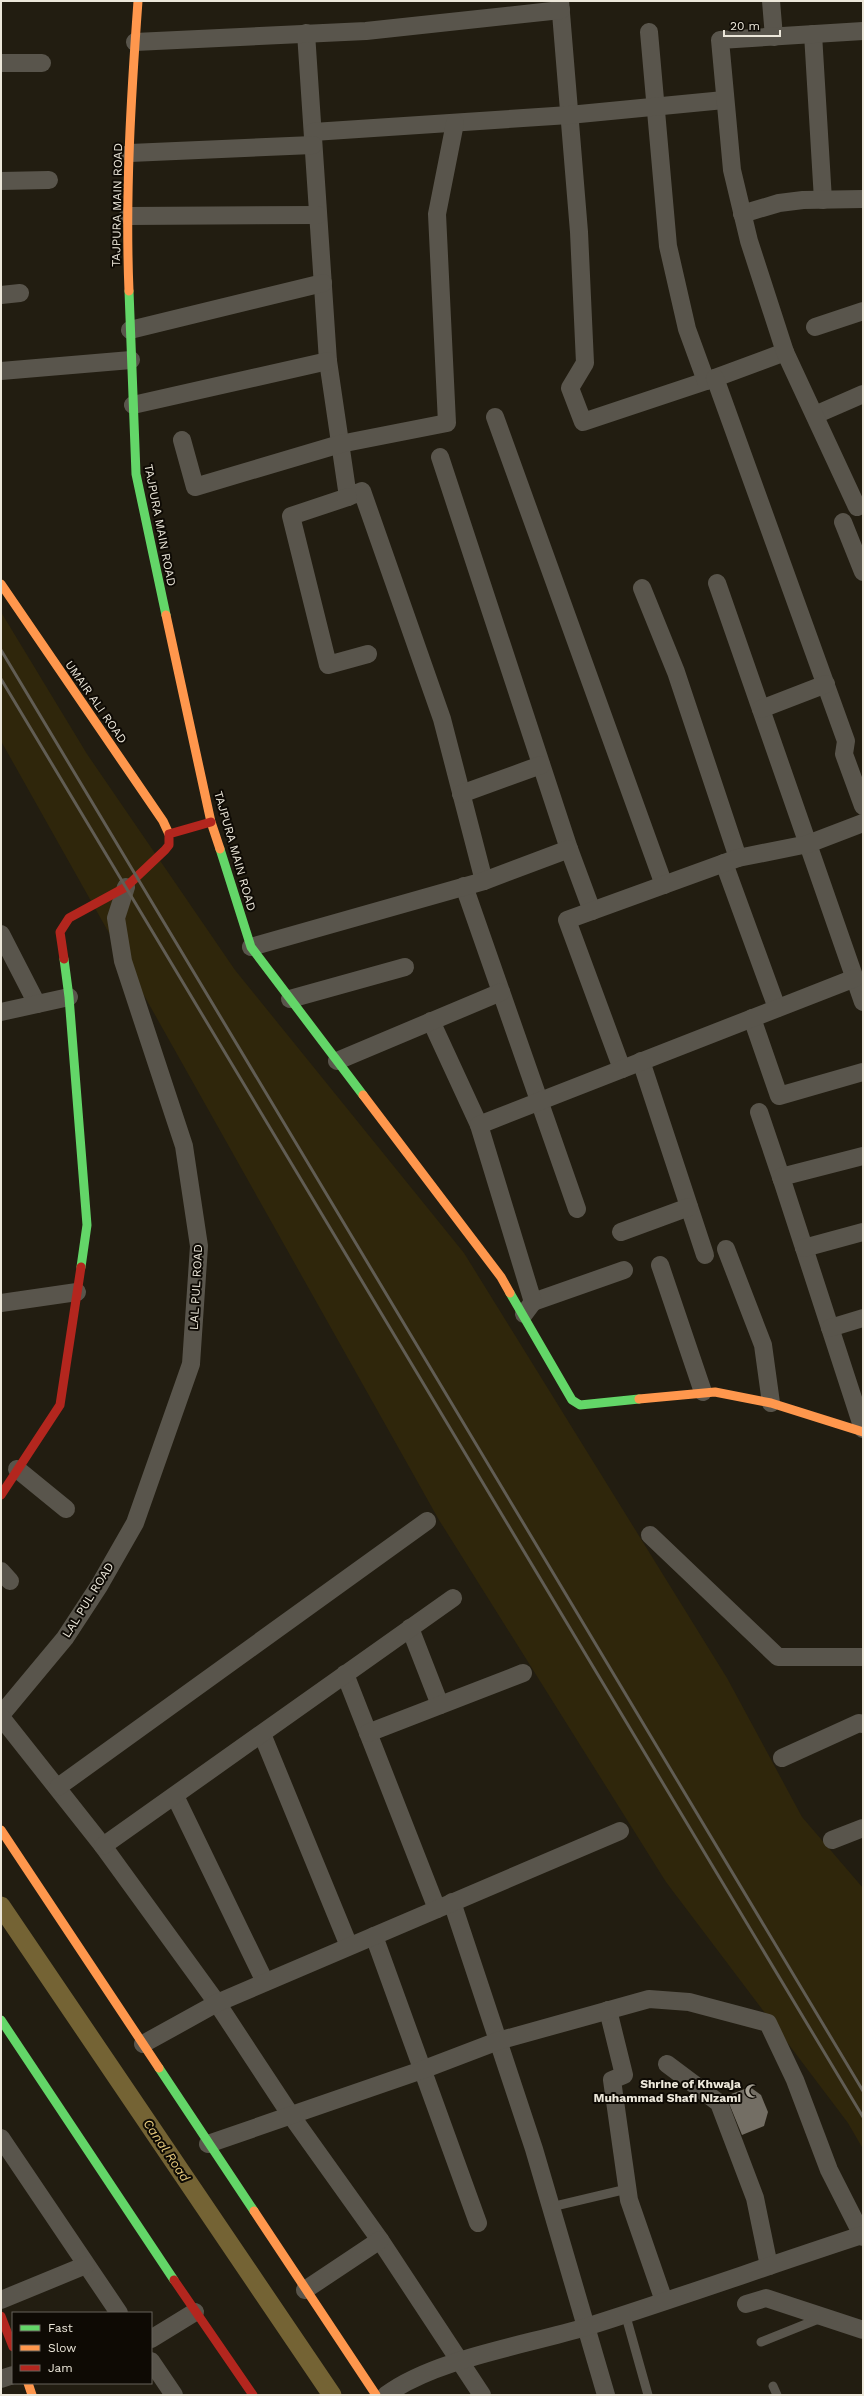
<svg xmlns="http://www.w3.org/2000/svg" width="864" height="2396" font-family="'Work Sans',sans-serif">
<rect width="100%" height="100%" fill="#221d11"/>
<path fill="#2f260b" d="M 1,612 L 87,754 L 235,970 L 464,1253 L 727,1678 L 802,1817 L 863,1888 L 863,2149 L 848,2123 L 666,1882 L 439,1520 L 1,741 Z"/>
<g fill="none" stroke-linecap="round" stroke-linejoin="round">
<path stroke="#746334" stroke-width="19" d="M 1,1906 L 332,2395"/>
</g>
<path fill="#736e64" d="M 750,2087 L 761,2095 L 768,2112 L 764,2126 L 742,2135 L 726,2096 Z"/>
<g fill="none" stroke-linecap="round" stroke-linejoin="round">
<g stroke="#59554c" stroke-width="9">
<path d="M 551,2207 L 627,2189"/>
<path d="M 625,2313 L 648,2395"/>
<path d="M 761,2342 L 821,2318"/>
<path d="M 773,2386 L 777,2395"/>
</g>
<g stroke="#59554c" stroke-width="18">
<path d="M 560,1 L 579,232 L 585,363 L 570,388 L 583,422 L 715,378 L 785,352"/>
<path d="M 771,1 L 774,37"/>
<path d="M 649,32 L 668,246 L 687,329 L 706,381"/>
<path d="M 306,33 L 328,361 L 348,497 L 362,491 L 442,719 L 484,881"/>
<path d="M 813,34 L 823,200"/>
<path d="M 135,42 L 366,31 L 561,10"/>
<path d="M 1,63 L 42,63"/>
<path d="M 313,132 L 569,115 L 724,100"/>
<path d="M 130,153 L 313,145"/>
<path d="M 1,181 L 49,180"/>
<path d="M 742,214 L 779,203 L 803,200 L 863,199"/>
<path d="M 128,216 L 318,215"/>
<path d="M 1,295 L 20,293"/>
<path d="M 815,327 L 863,311"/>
<path d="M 130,330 L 323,283"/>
<path d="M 1,371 L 131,360"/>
<path d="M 715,378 L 846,741 L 844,754 L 863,806"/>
<path d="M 133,405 L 328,361"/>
<path d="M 815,415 L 863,394"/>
<path d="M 495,417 L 664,885"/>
<path d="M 182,440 L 195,487 L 340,444 L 447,423 L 437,214 L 455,123"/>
<path d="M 440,457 L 569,849"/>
<path d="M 348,497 L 291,516 L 328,665 L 368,654"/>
<path d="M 857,507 L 785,352 L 749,241 L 732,170 L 720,40 L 863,31"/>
<path d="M 843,522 L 863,572"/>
<path d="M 717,583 L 863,1002"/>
<path d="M 642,588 L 676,672 L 738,858"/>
<path d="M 761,709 L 826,684"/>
<path d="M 461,794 L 541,765"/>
<path d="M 724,863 L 777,1008"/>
<path d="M 464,886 L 577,1209"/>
<path d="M 1,934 L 37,1004"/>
<path d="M 251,947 L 484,881 L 569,849 L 592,911"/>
<path d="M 290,999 L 405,967"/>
<path d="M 1,1012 L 69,997"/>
<path d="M 752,1018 L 779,1096 L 863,1072"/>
<path d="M 431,1021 L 479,1125"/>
<path d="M 337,1061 L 501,992"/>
<path d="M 641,1061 L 705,1255"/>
<path d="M 622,1069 L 567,920 L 738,858 L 808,844 L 863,823"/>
<path d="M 759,1112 L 782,1180"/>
<path d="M 863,1156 L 781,1177 L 863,1429"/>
<path d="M 621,1232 L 689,1207"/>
<path d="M 804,1248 L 863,1232"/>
<path d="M 726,1249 L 763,1345 L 771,1403"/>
<path d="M 660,1265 L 703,1392"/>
<path d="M 533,1302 L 624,1270"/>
<path d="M 1,1303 L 77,1292"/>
<path d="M 524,1314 L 533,1302 L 479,1125 L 855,978"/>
<path d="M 830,1328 L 863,1318"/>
<path d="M 17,1469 L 66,1509"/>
<path d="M 650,1535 L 778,1657 L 863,1657"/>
<path d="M 1,1571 L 10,1581"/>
<path d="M 410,1628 L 440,1705"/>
<path d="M 345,1674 L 437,1909"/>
<path d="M 1,1715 L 65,1638 L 99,1586 L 135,1523 L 191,1364 L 199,1246 L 184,1146 L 123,961 L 116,918 L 126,887"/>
<path d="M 1,1717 L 103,1846 L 217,2003 L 290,2114 L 380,2240 L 482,2395"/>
<path d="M 368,1733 L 523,1673"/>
<path d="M 262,1734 L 349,1946"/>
<path d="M 782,1758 L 859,1723 L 863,1724"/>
<path d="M 58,1787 L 427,1521"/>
<path d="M 175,1796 L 265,1982"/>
<path d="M 832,1840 L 863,1828"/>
<path d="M 103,1846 L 453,1598"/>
<path d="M 452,1902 L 534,2149 L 606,2395"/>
<path d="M 374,1936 L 478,2223"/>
<path d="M 608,2010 L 624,2075 L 612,2080 L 629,2200 L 664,2301"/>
<path d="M 143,2044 L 217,2003 L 620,1831"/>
<path d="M 667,2064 L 719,2103 L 755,2198 L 769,2266"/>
<path d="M 1,2138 L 119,2313"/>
<path d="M 208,2144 L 422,2070 L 498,2041 L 649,1999 L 689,2002 L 768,2023 L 795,2080 L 829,2170 L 863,2237"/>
<path d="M 305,2290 L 380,2240"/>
<path d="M 1,2300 L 86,2265"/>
<path d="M 746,2304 L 766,2298 L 863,2330"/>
<path d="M 151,2339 L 195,2312"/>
<path d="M 151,2361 L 174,2395"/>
<path d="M 1,2379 L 13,2375"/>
<path d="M 386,2395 C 434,2359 527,2345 586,2327 C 678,2298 770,2265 862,2235"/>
</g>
<g stroke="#63d668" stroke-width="9">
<path d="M 129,291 L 136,474 L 166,615"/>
<path d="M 220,849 L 251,947 L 363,1095"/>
<path d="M 64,959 L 69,997 L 87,1225 L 81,1267"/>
<path d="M 510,1293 L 572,1400 L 580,1405 L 639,1399"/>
<path d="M 1,2020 L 174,2280"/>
<path d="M 159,2068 L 254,2211"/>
</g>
<g stroke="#ff974d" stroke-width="9">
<path d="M 129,291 C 125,194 131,97 138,1"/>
<path d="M 1,584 L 163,821 L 169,834"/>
<path d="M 166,615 L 211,822 L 220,849"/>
<path d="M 363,1095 L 501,1277 L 510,1293"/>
<path d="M 639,1399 L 715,1392 L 771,1403 L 863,1432"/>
<path d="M 1,1830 L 159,2068"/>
<path d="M 254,2211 L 376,2395"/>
<path d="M 28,2383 L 32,2395"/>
</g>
<g stroke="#b3261e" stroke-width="9">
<path d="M 64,959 L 60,932 L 69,918 L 126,887 L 165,850 L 169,845 L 169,834 L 211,822"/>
<path d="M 1,1495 L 60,1405 L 81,1267"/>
<path d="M 174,2280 L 253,2395"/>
<path d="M 1,2316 L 13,2347"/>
</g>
<g stroke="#615d54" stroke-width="3">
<path d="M 1,650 L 863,2091"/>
<path d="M 1,679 L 863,2117"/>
</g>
</g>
<defs>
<symbol id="mosque-bare" viewBox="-9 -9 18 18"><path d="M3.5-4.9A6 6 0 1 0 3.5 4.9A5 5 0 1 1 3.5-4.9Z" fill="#a5a094" stroke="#0e0a04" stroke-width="2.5" paint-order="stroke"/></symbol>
</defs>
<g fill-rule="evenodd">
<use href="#mosque-bare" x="742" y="2081" width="20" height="20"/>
</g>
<g text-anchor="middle" stroke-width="4" stroke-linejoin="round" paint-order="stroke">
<g font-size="12" fill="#ece7da" stroke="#0e0a04">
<text transform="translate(117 205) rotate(-89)" y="4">TAJPURA MAIN ROAD</text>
<text transform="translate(160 525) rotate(79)" y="4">TAJPURA MAIN ROAD</text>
<text transform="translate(96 702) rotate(55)" y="4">UMAIR ALI ROAD</text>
<text transform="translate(235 851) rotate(74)" y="4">TAJPURA MAIN ROAD</text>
<text transform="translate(196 1287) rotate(-87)" y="4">LAL PUL ROAD</text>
<text transform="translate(88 1600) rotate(-58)" y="4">LAL PUL ROAD</text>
</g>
<g font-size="12" font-weight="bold" fill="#ece7da" stroke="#0e0a04" text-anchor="end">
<text x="741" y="2088">Shrine of Khwaja<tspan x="741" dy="14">Muhammad Shafi Nizami</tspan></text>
</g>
<g font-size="13" font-style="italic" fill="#e8cb7e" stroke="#0e0a04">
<text transform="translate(167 2150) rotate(56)" y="5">Canal Road</text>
</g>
</g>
<rect width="864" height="2396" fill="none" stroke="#ece7da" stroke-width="4"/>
<rect x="12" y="2312" width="140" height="72" fill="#0e0a04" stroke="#67625a"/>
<rect x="20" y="2325" width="20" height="6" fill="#63d668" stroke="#67625a"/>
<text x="48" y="2332" font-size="12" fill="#ece7da">Fast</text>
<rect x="20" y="2345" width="20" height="6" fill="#ff974d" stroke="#67625a"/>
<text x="48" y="2352" font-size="12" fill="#ece7da">Slow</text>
<rect x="20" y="2365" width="20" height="6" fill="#b3261e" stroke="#67625a"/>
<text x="48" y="2372" font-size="12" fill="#ece7da">Jam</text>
<path d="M724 30v6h56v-6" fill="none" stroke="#ece7da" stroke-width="2"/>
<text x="730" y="30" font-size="12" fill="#ece7da" stroke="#0e0a04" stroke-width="3" paint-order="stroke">20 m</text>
</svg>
